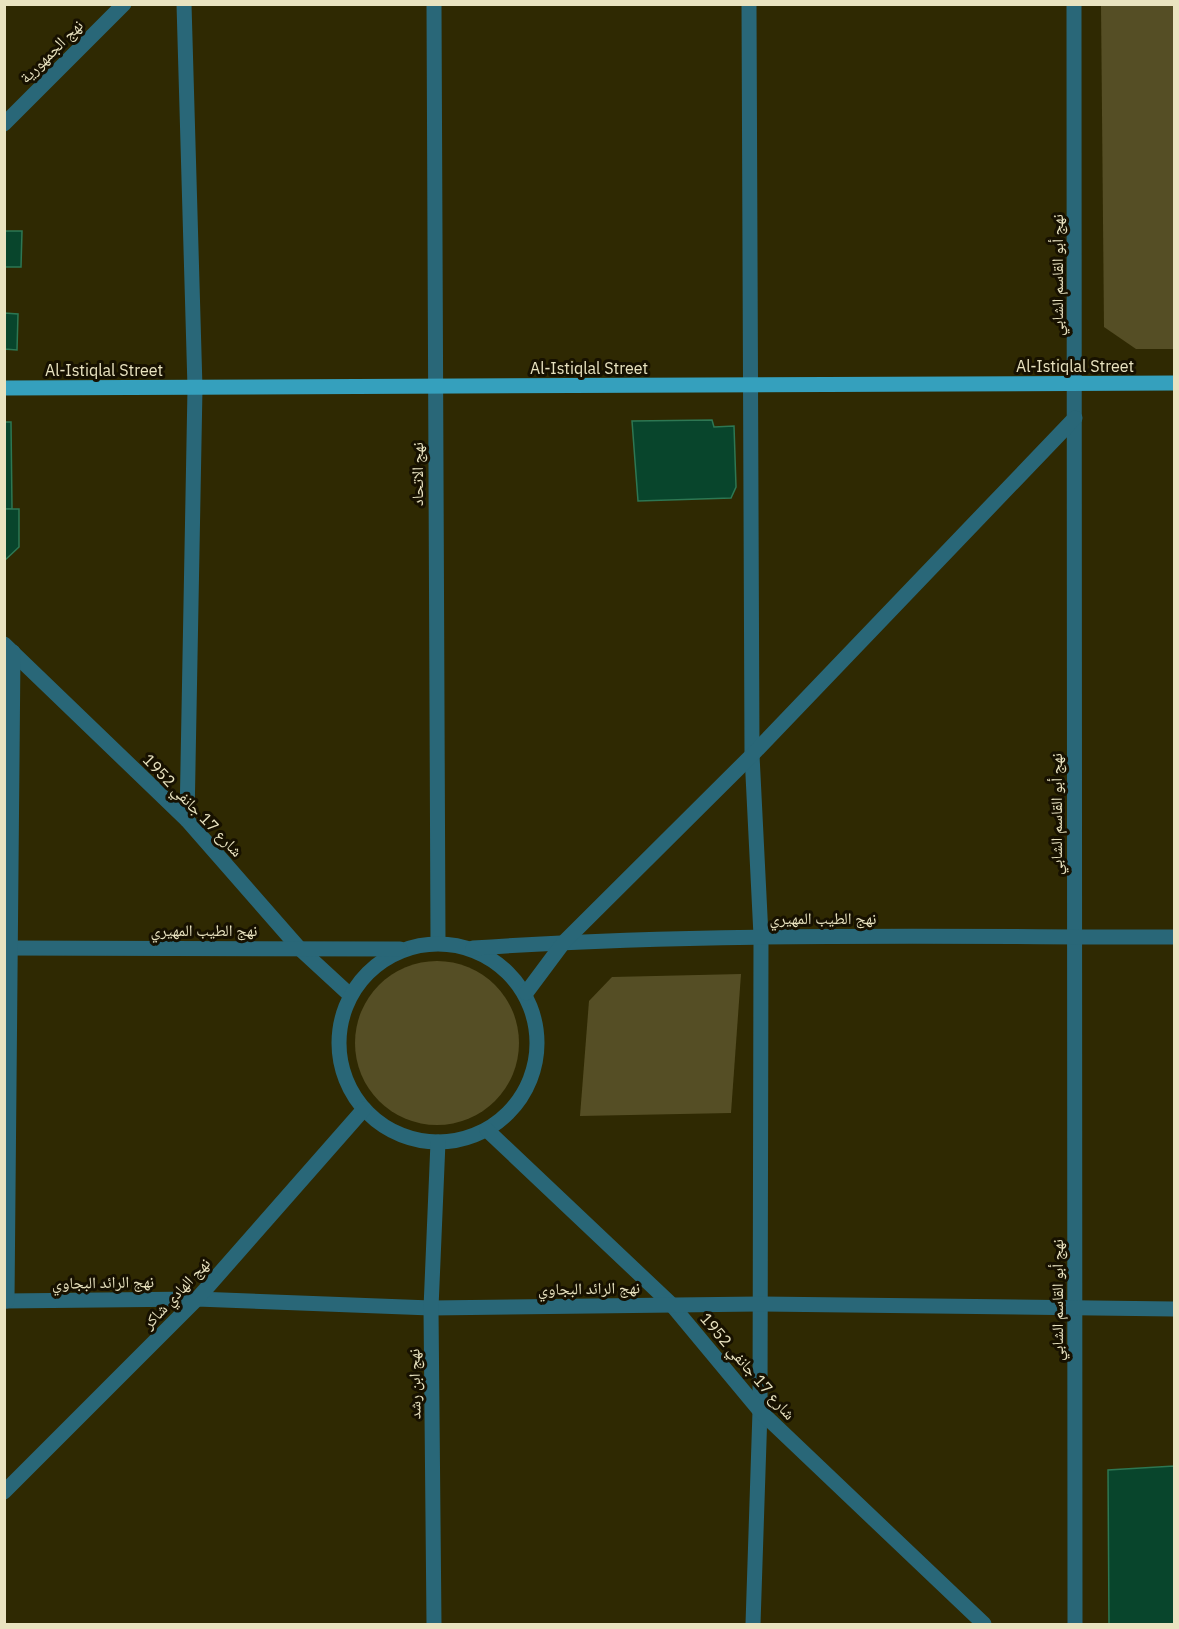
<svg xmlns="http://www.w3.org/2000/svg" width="1179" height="1629" font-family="'IBM Plex Sans','Noto Naskh Arabic',sans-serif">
<rect width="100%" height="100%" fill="#2f2902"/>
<g fill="#554e25">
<path d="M 1101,5 L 1174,5 L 1174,349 L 1136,349 L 1104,327 Z"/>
<circle cx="437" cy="1043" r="82"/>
<path d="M 741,974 L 731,1113 L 580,1116 L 589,1001 L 612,977 Z"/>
</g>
<g fill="#08452c" stroke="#2d7753" stroke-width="1.5">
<path d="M 4,231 L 22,231 L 21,267 L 4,267 Z"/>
<path d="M 4,313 L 18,314 L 17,350 L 4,349 Z"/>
<path d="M 712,420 L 714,427 L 734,426 L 736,487 L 731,498 L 638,501 L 632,421 Z"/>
<path d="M 4,422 L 11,422 L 12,509 L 4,509 Z"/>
<path d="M 4,509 L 19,509 L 19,547 L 4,561 Z"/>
<path d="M 1174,1466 L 1174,1624 L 1109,1624 L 1108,1470 Z"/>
</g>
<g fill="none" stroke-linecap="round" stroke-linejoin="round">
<g stroke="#296778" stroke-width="15">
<path d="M 184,4 L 195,388 L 187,820"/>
<path d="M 434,4 L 438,942"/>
<path d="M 749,4 L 752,755 L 761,936 L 760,1411 L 753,1624"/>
<path d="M 1074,4 L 1075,1624"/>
<path d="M 4,124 L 124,4"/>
<path d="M 4,644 L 187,820 L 299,948 L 350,995"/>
<circle cx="438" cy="1043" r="99"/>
<path d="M 4,948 L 400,949"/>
<path d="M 473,948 C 706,932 940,937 1174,937"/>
<path d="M 526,993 L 564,942 L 752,755 L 1075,418"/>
<path d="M 487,1130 L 671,1304 L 760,1411 L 984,1624"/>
<path d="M 4,1301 L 197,1299 L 431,1308 L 759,1304 L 1174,1309"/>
<path d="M 7,1301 L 13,652"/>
<path d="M 4,1492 L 197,1299 L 364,1109"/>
<path d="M 434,1624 L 431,1308 L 438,1142"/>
</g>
<path stroke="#35a0bd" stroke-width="15" d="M 4,388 L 1174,383"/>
</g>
<g text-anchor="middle" stroke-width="6" stroke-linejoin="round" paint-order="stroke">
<g font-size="16" fill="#e9e3c0" stroke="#171100">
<text transform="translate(51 51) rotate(-45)" y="6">نهج الجمهورية</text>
<text transform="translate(1057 275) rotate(-90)" y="6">نهج أبو القاسم الشابي</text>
<text x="1075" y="372">Al-Istiqlal Street</text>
<text x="589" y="374">Al-Istiqlal Street</text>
<text x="104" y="376">Al-Istiqlal Street</text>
<text transform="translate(417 474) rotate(-90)" y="6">نهج الاتحاد</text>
<text transform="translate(193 805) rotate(46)" y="6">شارع 17 جانفي 1952</text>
<text transform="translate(1056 814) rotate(-90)" y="6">نهج أبو القاسم الشابي</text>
<text x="823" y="924">نهج الطيب المهيري</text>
<text x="204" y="936">نهج الطيب المهيري</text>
<text transform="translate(103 1282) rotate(-1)" y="6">نهج الرائد البجاوي</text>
<text transform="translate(589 1288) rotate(-1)" y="6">نهج الرائد البجاوي</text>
<text transform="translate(176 1293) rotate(-47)" y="6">نهج الهادي شاكر</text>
<text transform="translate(1057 1300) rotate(-90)" y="6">نهج أبو القاسم الشابي</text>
<text transform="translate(748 1366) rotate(49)" y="6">شارع 17 جانفي 1952</text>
<text transform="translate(414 1384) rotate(-91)" y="6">نهج ابن رشد</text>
</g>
</g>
<rect width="1179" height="1629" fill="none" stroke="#e9e3c0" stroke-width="12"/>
</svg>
